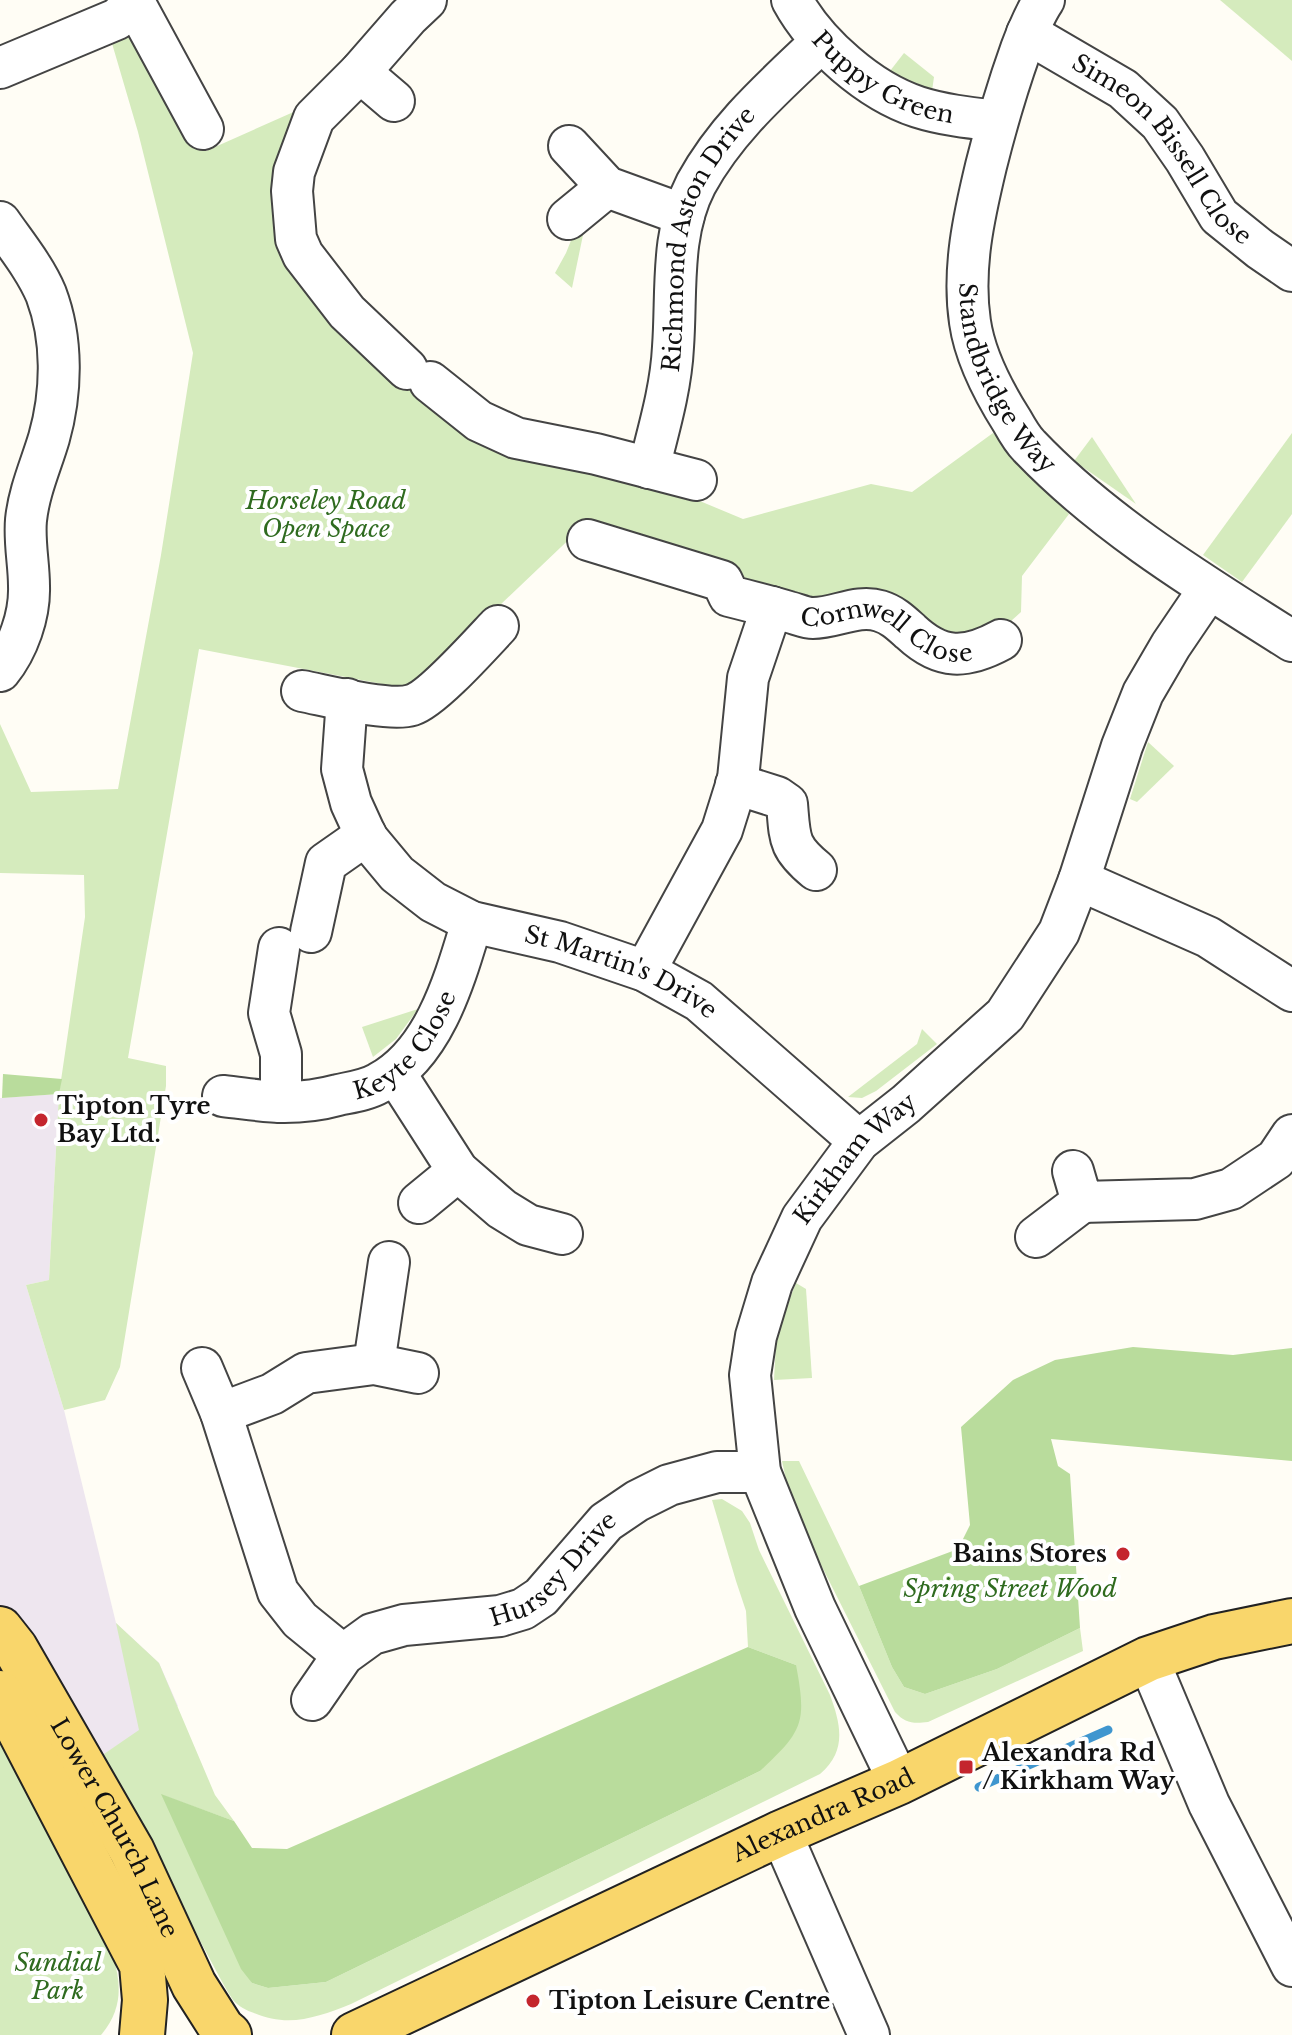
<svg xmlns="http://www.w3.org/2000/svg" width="1292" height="2035" font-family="'Libre Baskerville',serif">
<rect width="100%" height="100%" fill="#fffdf5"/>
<path fill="#eee6ef" d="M 59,1094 L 49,1280 L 26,1285 L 64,1410 L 116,1623 L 159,1663 L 178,1706 L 101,1756 L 0,1657 L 0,1098 Z"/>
<g fill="#d5ebbd">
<path d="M 1220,0 L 1292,0 L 1292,61 Z"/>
<path d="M 132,31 L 206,151 L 298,110 L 281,229 L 477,437 L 695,499 L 743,519 L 871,484 L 912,492 L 993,433 L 1069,514 L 1022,576 L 1021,612 L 1002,629 L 970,644 L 827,602 L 786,593 L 739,576 L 581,528 L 417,684 L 403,688 L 199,649 L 128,1058 L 166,1066 L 166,1086 L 120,1367 L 105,1400 L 64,1410 L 26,1285 L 49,1280 L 59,1094 L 85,917 L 84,875 L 0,873 L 0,724 L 31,792 L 118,789 L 161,555 L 193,353 L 138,132 L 111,40 Z"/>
<path d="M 904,53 L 934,77 L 932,91 L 910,85 L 890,71 Z"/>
<path d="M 576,228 L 583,235 L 572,288 L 555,273 L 566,253 Z"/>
<path d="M 1292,433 L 1292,514 L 1242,582 L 1203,555 Z"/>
<path d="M 1092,437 L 1136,504 L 1074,461 Z"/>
<path d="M 1148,742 L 1174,766 L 1137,802 L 1130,799 Z"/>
<path d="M 418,1009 L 396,1039 L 373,1057 L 362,1027 Z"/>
<path d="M 922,1029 L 937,1044 L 876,1091 L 862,1098 L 848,1097 L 917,1044 Z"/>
<path d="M 796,1283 L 806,1289 L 812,1378 L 774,1380 L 776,1343 L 782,1318 Z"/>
<path d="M 782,1461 L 799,1461 L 859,1586 L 892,1667 L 904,1687 L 925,1694 L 997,1669 L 1080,1628 L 1083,1651 L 928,1722 C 913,1724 905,1723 895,1712 L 806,1535 L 787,1484 Z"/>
<path d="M 722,1499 L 742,1511 L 750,1523 L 759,1550 L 830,1695 C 841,1725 847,1751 820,1774 L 351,2004 C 318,2017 289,2028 254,2013 C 247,2011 238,2006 233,2000 C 228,1993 224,1985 220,1978 L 101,1756 L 139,1730 L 116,1623 L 159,1663 L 215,1795 L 234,1821 L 162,1795 L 252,1983 L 268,1988 L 326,1982 L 760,1771 L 796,1665 L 748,1647 L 746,1611 L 736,1581 L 712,1500 Z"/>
<path d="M 0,1739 L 113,1956 C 122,1986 122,2010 101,2035 L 0,2035 Z"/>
</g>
<g fill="#b9dc9c">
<path d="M 3,1074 L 62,1079 L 59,1094 L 2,1098 Z"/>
<path d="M 1133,1347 L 1233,1355 L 1292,1348 L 1292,1461 L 1051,1439 L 1058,1466 L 1070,1474 L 1080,1628 L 997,1669 L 925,1694 L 904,1687 L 892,1667 L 859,1586 L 958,1549 L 970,1525 L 961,1427 L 1013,1380 L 1055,1360 Z"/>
<path d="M 748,1647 L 796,1665 C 807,1723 803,1731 760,1771 L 326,1982 L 268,1988 L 252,1983 L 241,1969 L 161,1794 L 234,1821 L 252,1848 L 287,1849 Z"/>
</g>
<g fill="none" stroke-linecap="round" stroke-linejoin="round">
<path stroke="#3f96cf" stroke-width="9" d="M 979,1787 L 1108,1730"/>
<defs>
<g id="minor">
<path d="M 133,0 L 203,129"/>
<path id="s1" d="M 792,0 C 816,44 869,91 918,107 C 943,115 971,118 997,121"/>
<path id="s2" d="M 1044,0 C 1034,15 1027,33 1021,49 C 1007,88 996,126 986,166 C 974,216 962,269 970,322 C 975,357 993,391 1012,421 C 1017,430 1022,439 1029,446 C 1103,524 1202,584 1292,641"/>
<path id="s3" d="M 1027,33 L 1123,89 L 1160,123 L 1185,159 L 1219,216 L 1260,249 L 1292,271"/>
<path d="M 0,68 L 117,19 L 127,10 L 132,0"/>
<path d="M 360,72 L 394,101"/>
<path d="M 569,146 L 607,187 L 684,215"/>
<path d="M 568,219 L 607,187"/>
<path d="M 0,222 C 16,245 35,268 46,294 C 63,339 62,392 49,438 C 41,465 29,491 26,520 C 24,542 29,564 29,586 C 30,615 18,649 0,671"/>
<path d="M 407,369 L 347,312 L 303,255 L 296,239 L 292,191 L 294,172 L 314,118 L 360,72 L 408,17 L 426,0"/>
<path d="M 430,382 L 479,421 L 516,438 L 596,454 L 696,480"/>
<path id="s4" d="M 649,468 C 659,428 671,388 673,347 C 677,293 670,234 696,184 C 727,127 775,86 821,42"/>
<path id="s5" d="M 588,540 L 722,581 L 729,596 C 749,601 769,606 789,612 C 797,614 806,618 813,618 C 836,618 857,604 880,611 C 893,615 901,623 911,632 C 941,660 966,659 1001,640"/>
<path d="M 302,691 C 328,696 389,712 412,705 C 432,699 481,644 498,626"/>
<path id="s6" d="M 347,699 L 342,769 L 351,803 L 367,838 L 397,874 L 433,902 L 472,922 L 560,942 L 645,971 L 699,1001 L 859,1141"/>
<path d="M 736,784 L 777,797 L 787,804 C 790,839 788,847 816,870"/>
<path d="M 1079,880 L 1208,937 L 1292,991"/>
<path d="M 311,932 L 326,863 L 366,835"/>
<path d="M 279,948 L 269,1013 L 281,1054 L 281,1102"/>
<path d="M 645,971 L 722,830 L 738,779 L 748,678 L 772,607"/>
<path d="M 395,1073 L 458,1171 L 502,1209 L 528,1225 L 562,1234"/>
<path id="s7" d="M 223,1096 C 243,1098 264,1102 284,1102 C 303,1102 320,1100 338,1095 C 352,1092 367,1090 379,1083 C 435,1053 455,978 472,922"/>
<path d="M 1073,1171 L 1082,1202 L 1195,1199 L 1231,1189 L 1276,1159 L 1292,1135"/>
<path d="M 419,1203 L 458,1171"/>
<path d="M 1036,1237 L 1082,1202"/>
<path d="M 374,1364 L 389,1262"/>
<path d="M 202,1368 L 221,1413 L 278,1592 L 300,1620 L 343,1655"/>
<path d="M 221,1413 L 272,1394 L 306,1373 L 374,1364 L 418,1373"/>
<path d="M 1148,1659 L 1209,1804 L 1292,1966"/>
<path id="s8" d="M 312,1700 L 343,1655 L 372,1634 L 404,1625 L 500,1616 L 523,1609 L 541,1597 L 606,1522 L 637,1501 L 669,1485 L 717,1472 L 760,1472"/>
<path id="s9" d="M 899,1782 L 815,1608 L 760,1472 L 750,1375 L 756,1336 L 772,1283 L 802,1218 L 859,1141 L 906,1104 L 1005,1015 L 1059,932 L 1079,880 L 1122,746 L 1143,693 L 1171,645 L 1209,589"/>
<path d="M 781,1833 L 869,2035"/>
</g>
<g id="major">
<path id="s10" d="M 0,1629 L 15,1648 L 132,1851 L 194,1985 L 222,2029 L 229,2035"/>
<path d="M 0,1693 L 142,1965 L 145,2000 L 142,2035"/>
<path id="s11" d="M 354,2035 L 781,1833 L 899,1782 L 1148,1659 L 1214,1637 L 1292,1621"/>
</g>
</defs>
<use href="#minor" stroke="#444" stroke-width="44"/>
<use href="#major" stroke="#222" stroke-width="48"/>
<use href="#minor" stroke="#fff" stroke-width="40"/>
<use href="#major" stroke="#f9d66b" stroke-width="44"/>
</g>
<g fill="#c4262e" stroke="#fff" stroke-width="3">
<circle cx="41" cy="1120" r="8"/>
<circle cx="1123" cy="1554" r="8"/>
<rect x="958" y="1759" width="16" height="16" rx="4"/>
<circle cx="533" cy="2001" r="8"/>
</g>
<g text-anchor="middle" stroke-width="8" stroke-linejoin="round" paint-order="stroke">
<g font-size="24" fill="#111" stroke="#fff">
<text dy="8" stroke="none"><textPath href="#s1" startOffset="124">Puppy Green</textPath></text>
<text dy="8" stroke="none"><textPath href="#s3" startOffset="182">Simeon Bissell Close</textPath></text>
<text dy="8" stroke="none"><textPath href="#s4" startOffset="240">Richmond Aston Drive</textPath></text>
<text dy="8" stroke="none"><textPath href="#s2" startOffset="400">Standbridge Way</textPath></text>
<text dy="8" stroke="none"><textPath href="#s5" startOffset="324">Cornwell Close</textPath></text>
<text dy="8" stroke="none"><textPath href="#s6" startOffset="438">St Martin's Drive</textPath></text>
<text dy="8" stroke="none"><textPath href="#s7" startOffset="204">Keyte Close</textPath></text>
<text dy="8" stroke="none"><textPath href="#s9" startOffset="684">Kirkham Way</textPath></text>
<text dy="8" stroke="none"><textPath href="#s8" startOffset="292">Hursey Drive</textPath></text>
<text dy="8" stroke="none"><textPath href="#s11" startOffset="518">Alexandra Road</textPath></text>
<text dy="8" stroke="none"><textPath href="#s10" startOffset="230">Lower Church Lane</textPath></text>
</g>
<g font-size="24" font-style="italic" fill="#2f6b1f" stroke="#fff">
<text x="326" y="509">Horseley Road<tspan x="326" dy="28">Open Space</tspan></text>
<text x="1010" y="1597">Spring Street Wood</text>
<text x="58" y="1971">Sundial<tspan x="58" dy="28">Park</tspan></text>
</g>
<g font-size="24" font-weight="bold" fill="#111" stroke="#fff" text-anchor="start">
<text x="57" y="1114">Tipton Tyre<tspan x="57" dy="28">Bay Ltd.</tspan></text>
<text x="1107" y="1562" text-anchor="end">Bains Stores</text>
<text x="982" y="1761">Alexandra Rd<tspan x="982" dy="28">/ Kirkham Way</tspan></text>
<text x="549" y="2009">Tipton Leisure Centre</text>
</g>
</g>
</svg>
